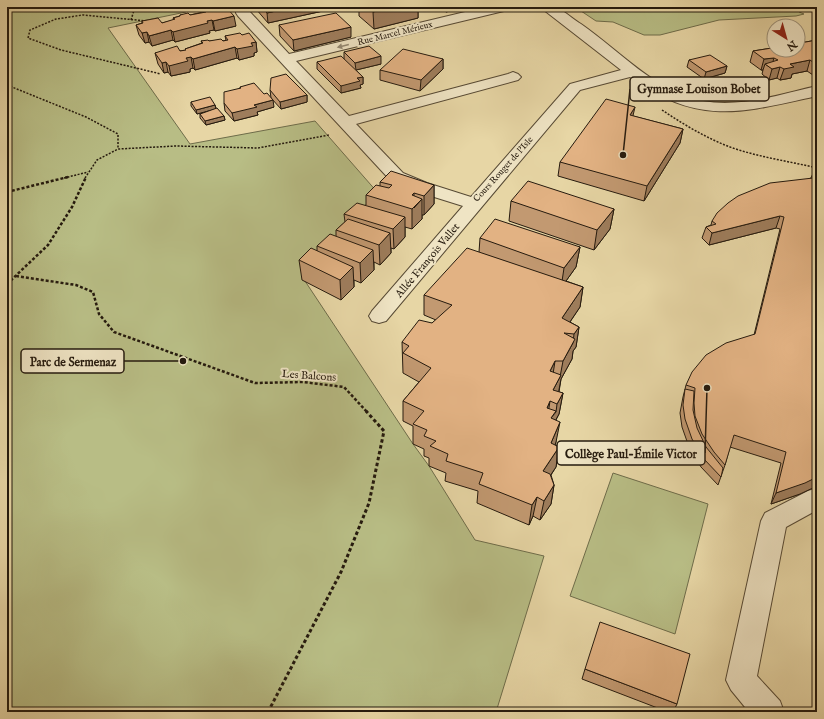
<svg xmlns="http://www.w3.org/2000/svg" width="824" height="719" font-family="'IM FELL English',serif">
<rect width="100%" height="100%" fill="#e7d6a5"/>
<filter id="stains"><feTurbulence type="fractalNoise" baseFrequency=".005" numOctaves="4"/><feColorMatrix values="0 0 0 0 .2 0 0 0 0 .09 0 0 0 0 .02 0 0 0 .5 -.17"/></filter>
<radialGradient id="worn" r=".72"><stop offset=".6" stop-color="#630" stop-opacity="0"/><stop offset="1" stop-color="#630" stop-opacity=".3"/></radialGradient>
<g fill="#b8bd85" stroke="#6e6c4a">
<path d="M 7,7 L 190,7 L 186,12 L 108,28 L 190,144 L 315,121 L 385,201 L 303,278 L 413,444 L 429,466 L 475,540 L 544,556 L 496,712 L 7,712 Z"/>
<path d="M 575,7 L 804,7 L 799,12 L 804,14 L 796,16 L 719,20 L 660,35 L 644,35 L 613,22 L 596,21 Z"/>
<path d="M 613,473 L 708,504 L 675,634 L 570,596 Z"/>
</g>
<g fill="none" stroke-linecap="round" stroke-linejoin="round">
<defs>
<g id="minor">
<path d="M 236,7 L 250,7 L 250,12 L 289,54 L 486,7 L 510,7 L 508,10 L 296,61 L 349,116 L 508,74 L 513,72 L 518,74 L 521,77 L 518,80 L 356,124 L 403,173 L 427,183 L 471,197 L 570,84 L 621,70 L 540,7 C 545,7 551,6 555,7 C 562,9 574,20 581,24 C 620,51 654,91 703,101 C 741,108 781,94 817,86 L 817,96 C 740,113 699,126 630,77 L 580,90 L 386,321 L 379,323 L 372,321 L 369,316 L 372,311 L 463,206 L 415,191 L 391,181 L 238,16 L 236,13 Z"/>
<path d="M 817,488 L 817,510 L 786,527 L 757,676 L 780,701 L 784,712 L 749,712 L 731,690 L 726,680 L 761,521 L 765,513 L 808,491 Z"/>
</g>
</defs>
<use href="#minor" stroke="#564934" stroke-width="2"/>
<g stroke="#251a0e" stroke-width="1.5" stroke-dasharray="2 1.5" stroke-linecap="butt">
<path d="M 131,20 L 135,7"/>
<path d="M 147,21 L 83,15 L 56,19 L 30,30 L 28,38 L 61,50 L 161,74"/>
<path d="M 7,85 L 86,117 L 118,134 L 118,149"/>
<path d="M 662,110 C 683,124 706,138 730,147 C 758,157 788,161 817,168"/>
<path d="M 64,178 L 88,172"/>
<path d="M 85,178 L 97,160 L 118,149 L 176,146 L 258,148 L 329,135"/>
</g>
<g stroke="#251a0e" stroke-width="2.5" stroke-dasharray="3 2" stroke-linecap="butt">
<path d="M 7,192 L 68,177"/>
<path d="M 16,276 L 76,285 L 93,292 L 99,314 L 114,332 L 255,383 L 303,382 L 344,387 L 367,412"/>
<path d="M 7,284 L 48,245 L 72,207 L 86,177"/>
</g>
<path stroke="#251a0e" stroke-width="3" stroke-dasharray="3.5 2.5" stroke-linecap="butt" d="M 268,712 L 341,572 L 369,503 L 384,431 L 366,411"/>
<use href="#minor" fill="#efe4c4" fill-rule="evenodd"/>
</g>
<g fill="#c29971" stroke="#251a0e">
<path d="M 255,7 L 323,7 L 323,11 L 268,23 L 256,9 Z"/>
<path d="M 359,7 L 418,7 L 418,18 L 374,29 L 359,16 Z"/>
<path d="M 440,7 L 465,7 L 446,12 Z"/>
<path d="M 203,9 L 236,26 L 215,31 L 214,30 L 209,31 L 210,33 L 175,42 L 173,40 L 152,46 L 149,42 L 145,43 L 139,35 L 136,25 L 142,23 L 142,21 L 162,23 L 174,20 L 173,18 L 180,16 L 180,15 L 190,15 L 203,12 Z"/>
<path d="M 279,25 L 351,37 L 294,51 L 280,36 Z"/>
<path d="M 242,35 L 256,42 L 257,52 L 254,53 L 254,56 L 239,60 L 237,58 L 195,70 L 193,68 L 190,69 L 190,72 L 171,76 L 168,72 L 164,73 L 158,64 L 155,53 L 180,51 L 186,50 L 185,49 L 202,43 L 201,41 L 223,41 L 226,40 L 225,36 Z"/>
<path d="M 817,40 L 817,75 L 813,75 L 807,71 L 792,74 L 791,78 L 780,80 L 777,78 L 769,80 L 762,74 L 763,70 L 761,70 L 750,62 L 753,51 L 772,48 L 773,42 L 774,42 L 774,50 L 798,50 L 800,43 Z"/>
<path d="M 344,52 L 381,64 L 356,70 L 363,77 L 363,84 L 360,85 L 361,88 L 341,93 L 317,69 L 317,62 L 344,59 Z"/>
<path d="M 443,59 L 443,69 L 420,91 L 380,80 L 380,70 Z"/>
<path d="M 689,60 L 727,66 L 725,73 L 704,79 L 687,67 Z"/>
<path d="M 240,87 L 274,107 L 257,112 L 258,115 L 234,121 L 225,111 L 224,103 L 240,88 Z"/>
<path d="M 270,90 L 307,95 L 307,102 L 281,109 L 271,98 Z"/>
<path d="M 191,102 L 215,105 L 216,108 L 224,116 L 225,120 L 206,125 L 200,118 L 200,114 L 210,110 L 197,114 L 191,106 Z"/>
<path d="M 633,116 L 683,129 L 680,143 L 644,201 L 558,176 L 560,162 Z"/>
<path d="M 816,166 L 813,368 L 800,494 L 771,504 L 781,463 L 730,447 L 725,465 L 718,485 L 701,467 L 689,447 L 682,427 L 680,413 L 683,397 L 686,385 L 754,335 L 780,229 L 776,228 L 709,245 L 702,238 L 706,227 L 711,225 L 712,221 L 811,178 Z"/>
<path d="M 380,182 L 434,185 L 434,204 L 424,215 L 422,215 L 422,219 L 412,229 L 405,227 L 405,237 L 394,249 L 391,248 L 391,253 L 380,265 L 374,262 L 374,270 L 361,283 L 354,280 L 354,287 L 341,300 L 302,280 L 299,260 L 317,251 L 317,246 L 336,237 L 336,230 L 345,222 L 344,214 L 366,205 L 366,195 L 380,186 Z"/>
<path d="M 511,201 L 614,209 L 610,229 L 594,250 L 509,221 Z"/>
<path d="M 480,238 L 580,247 L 576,267 L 566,281 L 583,287 L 580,307 L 570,322 L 579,327 L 576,347 L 573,351 L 572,359 L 561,379 L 559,392 L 563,393 L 559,414 L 556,420 L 556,442 L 555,445 L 559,447 L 556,467 L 551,475 L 554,485 L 551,504 L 540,520 L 533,516 L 529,525 L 477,503 L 478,491 L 445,481 L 446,473 L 429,466 L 429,458 L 424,456 L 424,449 L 413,444 L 413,426 L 403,421 L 403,401 L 419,382 L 403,373 L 402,342 L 432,323 L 436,320 L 424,315 L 424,295 L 479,252 Z"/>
<path d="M 585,669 L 677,704 L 673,712 L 668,712 L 582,679 Z"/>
</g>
<g fill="#9e7d5c" stroke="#251a0e">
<path d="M 294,7 L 323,7 L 323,11 L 268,23 L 267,13 Z"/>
<path d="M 393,7 L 418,7 L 418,18 L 374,29 L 373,12 Z"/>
<path d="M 446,7 L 465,7 L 446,12 Z"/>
<path d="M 234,16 L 236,26 L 215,31 L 213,21 Z"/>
<path d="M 212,20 L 214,30 L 209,31 L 210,33 L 175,42 L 173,32 L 207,21 Z"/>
<path d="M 351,27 L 351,37 L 294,51 L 293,40 Z"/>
<path d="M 171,30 L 173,40 L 152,46 L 149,36 Z"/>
<path d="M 147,32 L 149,42 L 145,43 L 142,33 Z"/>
<path d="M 256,42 L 257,52 L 254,53 L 254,56 L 239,60 L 237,49 L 251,43 Z"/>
<path d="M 235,47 L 237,58 L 195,70 L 193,59 Z"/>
<path d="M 381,56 L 381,64 L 356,70 L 355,63 Z"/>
<path d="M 191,57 L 193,68 L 190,69 L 190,72 L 171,76 L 169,66 L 186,58 Z"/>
<path d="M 774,58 L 771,68 L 765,64 L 763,70 L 761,70 L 764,59 Z"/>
<path d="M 443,59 L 443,69 L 420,91 L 421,80 Z"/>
<path d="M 810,60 L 807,71 L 792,74 L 791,78 L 780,80 L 784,69 L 790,64 Z"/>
<path d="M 166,62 L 168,72 L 164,73 L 162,63 Z"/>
<path d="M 817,65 L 817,75 L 813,75 Z"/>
<path d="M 727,66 L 725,73 L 704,79 L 706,72 Z"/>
<path d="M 780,67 L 777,78 L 769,80 L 772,69 Z"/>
<path d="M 363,77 L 363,84 L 360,85 L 361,88 L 341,93 L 341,86 L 357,78 Z"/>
<path d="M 307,95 L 307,102 L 281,109 L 280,102 Z"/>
<path d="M 273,100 L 274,107 L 257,112 L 258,115 L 234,121 L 232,113 L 254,105 Z"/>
<path d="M 215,105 L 216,109 L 197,114 L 196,110 Z"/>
<path d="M 635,107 L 632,120 L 630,115 Z"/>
<path d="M 224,116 L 225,120 L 206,125 L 205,121 Z"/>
<path d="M 683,129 L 680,143 L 644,201 L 647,186 Z"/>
<path d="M 434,185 L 434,204 L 424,215 L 424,196 Z"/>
<path d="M 414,193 L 414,208 L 422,199 L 422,219 L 412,229 L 412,195 Z"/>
<path d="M 614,209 L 610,229 L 594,250 L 597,230 Z"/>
<path d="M 780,216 L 776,228 L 709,245 L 712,233 Z"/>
<path d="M 405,217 L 405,237 L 394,249 L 393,229 Z"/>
<path d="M 390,233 L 391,253 L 380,265 L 379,245 Z"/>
<path d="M 580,247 L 576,267 L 561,288 L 564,268 Z"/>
<path d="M 373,250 L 374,270 L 361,283 L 360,263 Z"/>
<path d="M 353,267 L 354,287 L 341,300 L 340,280 Z"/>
<path d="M 583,287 L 580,307 L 559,338 L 562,318 Z"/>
<path d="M 579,327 L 576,347 L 573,351 L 572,359 L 561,379 L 558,395 L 553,390 L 560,377 L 563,361 L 573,343 L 574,334 Z"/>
<path d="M 555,361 L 552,381 L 550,371 Z"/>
<path d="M 563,393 L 559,414 L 554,423 L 551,418 L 556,412 L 557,404 Z"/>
<path d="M 550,401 L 547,421 L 547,408 Z"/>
<path d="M 560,422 L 556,442 L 548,463 L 551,443 Z"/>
<path d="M 559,447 L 556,467 L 540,491 L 543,471 Z"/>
<path d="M 817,477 L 817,486 L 800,494 L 771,504 L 776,493 Z"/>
<path d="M 554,485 L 551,504 L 540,520 L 544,501 Z"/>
<path d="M 537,497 L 533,516 L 529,525 L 532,505 Z"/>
</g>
<g fill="#e2b283" stroke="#251a0e">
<path d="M 210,7 L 226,7 L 234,16 L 213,21 L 212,20 L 207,21 L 208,23 L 173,32 L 171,30 L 149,36 L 147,32 L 142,33 L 136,25 L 143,23 L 142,21 L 158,18 L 162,23 L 175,19 L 173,18 L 180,16 L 180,15 L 188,13 L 190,15 L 206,12 L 203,9 Z"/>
<path d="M 261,7 L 294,7 L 267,13 Z"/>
<path d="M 368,7 L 393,7 L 373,12 Z"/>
<path d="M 336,13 L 351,27 L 293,40 L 279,25 Z"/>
<path d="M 240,33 L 242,35 L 249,33 L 256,42 L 251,43 L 253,46 L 237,49 L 235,47 L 193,59 L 191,57 L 186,58 L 188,61 L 169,66 L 166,62 L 162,63 L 155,53 L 177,46 L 180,51 L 186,50 L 185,49 L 203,43 L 201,41 L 208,40 L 209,41 L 221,39 L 223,41 L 228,40 L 225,36 Z"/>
<path d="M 817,40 L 817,65 L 810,60 L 790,64 L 794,67 L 784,69 L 780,67 L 772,69 L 765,64 L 778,60 L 774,58 L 764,59 L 753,51 L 772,48 L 774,49 L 774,50 L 776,50 L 777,51 L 782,50 L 798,50 L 798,42 L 800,43 Z"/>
<path d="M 369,46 L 381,56 L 355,63 L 344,52 Z"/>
<path d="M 403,49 L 443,59 L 421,80 L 380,70 Z"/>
<path d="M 710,55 L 727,66 L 706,72 L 689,60 Z"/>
<path d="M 341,56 L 363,77 L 357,78 L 360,81 L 341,86 L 317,62 Z"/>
<path d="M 286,74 L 307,95 L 280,102 L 270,90 L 271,78 Z"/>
<path d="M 254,83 L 264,94 L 267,93 L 273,100 L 254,105 L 257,107 L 232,113 L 224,103 L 224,92 L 241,88 L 240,87 Z"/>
<path d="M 210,97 L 215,105 L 196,110 L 191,102 Z"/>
<path d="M 606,99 L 635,107 L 630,115 L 683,129 L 647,186 L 560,162 Z"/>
<path d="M 217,108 L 224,116 L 205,121 L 200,114 Z"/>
<path d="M 816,166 L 817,166 L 817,359 L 813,368 L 817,369 L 817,477 L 805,483 L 776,493 L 786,452 L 734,435 L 725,465 L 714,452 L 702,434 L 695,416 L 694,403 L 695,388 L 686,385 L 692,372 L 706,355 L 726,343 L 755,334 L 784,217 L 780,216 L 712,233 L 706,227 L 716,224 L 712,221 L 717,213 L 728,203 L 738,196 L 770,183 L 813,178 Z"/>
<path d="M 391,171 L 434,185 L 424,196 L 414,193 L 412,195 L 422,199 L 412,209 L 366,195 L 376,185 L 389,188 L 392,185 L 380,182 Z"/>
<path d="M 528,181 L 614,209 L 597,230 L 511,201 Z"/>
<path d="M 357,203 L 405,217 L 393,229 L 344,214 Z"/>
<path d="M 348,219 L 390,233 L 379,245 L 336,230 Z"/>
<path d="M 495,219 L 580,247 L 564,268 L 480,238 Z"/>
<path d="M 330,234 L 373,250 L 360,263 L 317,246 Z"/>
<path d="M 311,248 L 353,267 L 340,280 L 299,260 Z"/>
<path d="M 467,248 L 583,287 L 562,318 L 579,327 L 574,334 L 564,333 L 575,339 L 563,361 L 555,361 L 550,371 L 561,375 L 553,390 L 563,393 L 557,404 L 550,401 L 547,408 L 556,411 L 551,418 L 560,422 L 551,443 L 559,447 L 543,471 L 550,474 L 554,485 L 544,501 L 537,497 L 532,505 L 479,484 L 483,473 L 446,461 L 448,454 L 430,446 L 436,441 L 424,436 L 427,430 L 413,424 L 424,411 L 403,401 L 431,368 L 403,353 L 409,346 L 402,342 L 419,320 L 432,323 L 452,305 L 424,295 Z"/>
<path d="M 685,389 L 694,391 L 693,410 L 697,428 L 706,447 L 723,468 L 721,477 L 704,459 L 692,439 L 685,419 L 683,405 Z"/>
<path d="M 600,622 L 690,654 L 677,704 L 585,669 Z"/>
</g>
<defs><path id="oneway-solid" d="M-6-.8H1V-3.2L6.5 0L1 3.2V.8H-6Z"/></defs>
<use fill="#948972" href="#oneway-solid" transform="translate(343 46) rotate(166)"/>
<g text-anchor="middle" stroke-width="4" stroke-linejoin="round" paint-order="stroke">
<g font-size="9" fill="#251a0e" stroke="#efe4c4">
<text transform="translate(395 33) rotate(-14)" y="3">Rue Marcel Mérieux</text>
<text transform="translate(503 169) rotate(-48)" y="3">Cours Rouget de l'Isle</text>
</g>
<g font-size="11" fill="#251a0e" stroke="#efe4c4">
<text transform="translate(427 260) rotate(-50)" y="4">Allée François Vallet</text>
<text transform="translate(309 375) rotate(4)" y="4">Les Balcons</text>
</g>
</g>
<path fill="none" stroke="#251a0e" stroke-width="1.5" d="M623 155L630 89M183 361L124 361M707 388L705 453"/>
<g fill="#251a0e" stroke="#efe4c4" stroke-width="1.5">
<circle cx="623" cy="155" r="4"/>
<circle cx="183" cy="361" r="4"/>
<circle cx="707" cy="388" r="4"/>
</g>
<g fill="#efe4c4" stroke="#251a0e" stroke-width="1.5">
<rect x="630" y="77" width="139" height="24" rx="4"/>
<rect x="21" y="349" width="103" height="24" rx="4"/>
<rect x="557" y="441" width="148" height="24" rx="4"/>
</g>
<g font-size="12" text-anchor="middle" font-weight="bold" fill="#251a0e">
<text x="699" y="93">Gymnase Louison Bobet</text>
<text x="73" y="366">Parc de Sermenaz</text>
<text x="631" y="458">Collège Paul-Émile Victor</text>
</g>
<rect width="824" height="719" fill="none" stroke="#e7d6a5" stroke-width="24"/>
<rect x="8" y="8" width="808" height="703" fill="none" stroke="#251a0e" stroke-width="2"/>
<rect x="12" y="12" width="800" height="695" fill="none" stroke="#251a0e"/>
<g transform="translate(786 38) rotate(143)"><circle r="19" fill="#efe4c4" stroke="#9e937b"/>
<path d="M0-3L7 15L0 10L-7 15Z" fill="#8f2418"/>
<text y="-6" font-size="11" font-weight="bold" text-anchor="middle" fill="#251a0e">N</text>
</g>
<rect width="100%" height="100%" filter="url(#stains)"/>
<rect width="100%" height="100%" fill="url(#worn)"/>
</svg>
